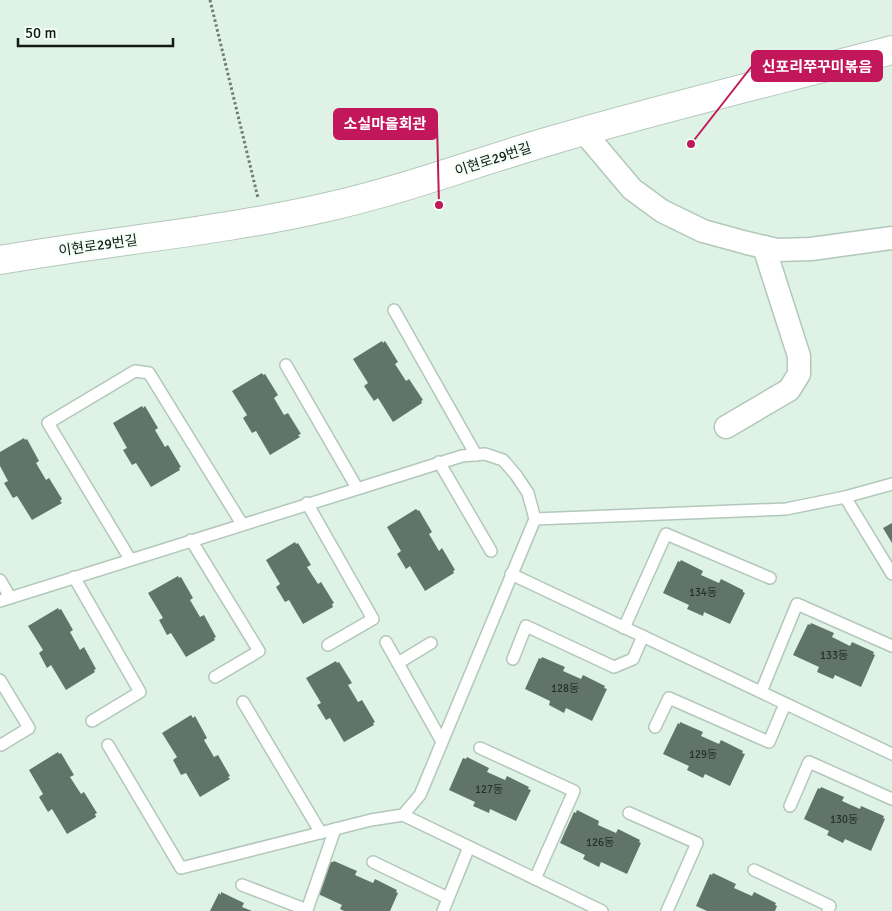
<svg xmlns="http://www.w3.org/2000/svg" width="892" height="911" font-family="Signika,'Noto Sans KR',sans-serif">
<rect width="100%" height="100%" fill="#def3e6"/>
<g fill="#617469">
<path d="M 382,341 L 383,343 L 385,341 L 398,362 L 395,364 L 406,381 L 409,379 L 423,400 L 421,401 L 422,403 L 393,422 L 378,398 L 374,401 L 364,386 L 368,383 L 353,359 Z"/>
<path d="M 262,373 L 263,375 L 265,374 L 278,395 L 274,398 L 284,415 L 288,413 L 301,434 L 298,435 L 300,437 L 270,455 L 256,431 L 252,433 L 243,418 L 247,415 L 232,391 Z"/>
<path d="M 142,406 L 143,408 L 145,406 L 158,428 L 155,430 L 165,447 L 168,445 L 181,467 L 179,468 L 180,470 L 151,487 L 136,463 L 132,465 L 123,450 L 127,448 L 113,423 Z"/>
<path d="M 24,438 L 25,440 L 27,439 L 39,461 L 36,463 L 46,480 L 49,478 L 62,499 L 60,501 L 62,503 L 32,520 L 17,496 L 13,498 L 4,483 L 8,481 L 0,466 L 0,452 Z"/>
<path d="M 416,509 L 418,511 L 419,510 L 432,532 L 429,534 L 439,551 L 442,548 L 455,570 L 453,571 L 454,573 L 425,591 L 410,566 L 406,569 L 397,554 L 401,551 L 387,527 Z"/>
<path d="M 892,523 L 892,543 L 883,528 Z"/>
<path d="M 295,542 L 296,544 L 298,543 L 311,565 L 307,567 L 318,584 L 321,582 L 334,603 L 332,604 L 333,607 L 303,624 L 289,600 L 285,602 L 276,587 L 280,584 L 266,560 Z"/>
<path d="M 681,560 L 703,571 L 701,575 L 719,583 L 721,579 L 743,590 L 743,592 L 745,593 L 730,624 L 704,612 L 703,616 L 687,609 L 689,605 L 663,593 L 678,561 L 680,562 Z"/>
<path d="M 178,576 L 179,578 L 181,577 L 193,598 L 190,600 L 200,617 L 204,615 L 216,637 L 214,638 L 215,640 L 186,657 L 171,633 L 167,635 L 159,620 L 163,618 L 148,593 Z"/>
<path d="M 58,608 L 59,610 L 61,609 L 73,630 L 70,632 L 80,650 L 84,647 L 96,669 L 94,670 L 95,672 L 66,690 L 51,665 L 47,668 L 39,653 L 43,650 L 28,626 Z"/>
<path d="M 811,623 L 834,633 L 832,637 L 850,646 L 852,642 L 874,652 L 873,654 L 875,655 L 861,687 L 835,675 L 833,679 L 817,672 L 819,667 L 793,655 L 808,624 L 810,625 Z"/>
<path d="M 542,657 L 565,667 L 563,671 L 581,679 L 583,675 L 605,686 L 604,688 L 607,689 L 592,721 L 566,708 L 564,713 L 549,705 L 550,701 L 525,689 L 539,658 L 541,659 Z"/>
<path d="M 336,661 L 337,663 L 339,662 L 352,683 L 348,685 L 358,702 L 362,700 L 375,722 L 373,723 L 374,725 L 344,742 L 330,718 L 326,720 L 317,705 L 321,703 L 306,678 Z"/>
<path d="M 191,715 L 193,718 L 195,716 L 207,738 L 204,740 L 214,757 L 218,755 L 230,776 L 228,777 L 230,779 L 200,797 L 186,773 L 181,775 L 173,760 L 177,757 L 162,733 Z"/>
<path d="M 680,722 L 703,732 L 701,736 L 719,744 L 721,740 L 743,751 L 742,753 L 745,754 L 730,786 L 705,774 L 703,778 L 687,770 L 689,766 L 663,754 L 678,723 L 680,724 Z"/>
<path d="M 58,752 L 59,754 L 61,753 L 74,775 L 70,777 L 81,794 L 84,792 L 97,813 L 95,814 L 96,817 L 67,834 L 52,809 L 48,812 L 39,797 L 43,794 L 29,770 Z"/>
<path d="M 467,757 L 489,768 L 487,772 L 505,780 L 507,776 L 529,787 L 528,789 L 531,790 L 516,821 L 490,809 L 489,813 L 473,806 L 475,802 L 449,790 L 463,758 L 466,759 Z"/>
<path d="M 821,787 L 844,797 L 842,801 L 860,809 L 861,806 L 884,816 L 883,818 L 885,819 L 871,851 L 845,839 L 843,843 L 827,835 L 829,831 L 804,819 L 818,788 L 820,789 Z"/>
<path d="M 577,810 L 599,821 L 598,825 L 616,833 L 618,829 L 640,840 L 639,842 L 641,843 L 627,874 L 601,862 L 599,867 L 583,859 L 585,855 L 560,843 L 574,812 L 576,813 Z"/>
<path d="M 334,861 L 357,871 L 355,875 L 373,883 L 375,879 L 397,890 L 396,892 L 398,893 L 390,911 L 344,911 L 340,909 L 342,905 L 316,893 L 331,862 L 333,862 Z"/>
<path d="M 713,873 L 736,884 L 734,888 L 752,896 L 754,892 L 776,903 L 775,905 L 777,906 L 775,911 L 707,911 L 696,906 L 710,874 L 712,875 Z"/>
<path d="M 221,892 L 244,903 L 242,907 L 252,911 L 210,911 L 219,893 L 221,895 Z"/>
</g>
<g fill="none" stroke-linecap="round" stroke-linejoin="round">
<defs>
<g id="service">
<path d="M 394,310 L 476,455"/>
<path d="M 286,365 L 357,488"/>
<path d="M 439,462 L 491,551"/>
<path d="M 845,497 L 892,574"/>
<path d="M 307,503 L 373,619 L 328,645"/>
<path d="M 191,540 L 259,651 L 215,677"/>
<path d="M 130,559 L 48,423 L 135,371 L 149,373 L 242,524"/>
<path d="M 511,574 L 892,754"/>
<path d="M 74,577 L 140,692 L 92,721"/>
<path d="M 0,580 L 10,597"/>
<path d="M 0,601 L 462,456 L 485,454 L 503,460 L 516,475 L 528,493 L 535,519 L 786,509 L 845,497 L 892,484"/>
<path d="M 624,628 L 666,534 L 770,578"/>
<path d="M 386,642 L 441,740"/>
<path d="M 513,659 L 526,626 L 614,667 L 633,659 L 643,636"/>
<path d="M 398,663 L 431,643"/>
<path d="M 0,680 L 29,728 L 1,745"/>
<path d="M 761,692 L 797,604 L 892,646"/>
<path d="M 243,702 L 321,833"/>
<path d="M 655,727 L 669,698 L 769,742 L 785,704"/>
<path d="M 108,745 L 181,868 L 371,820 L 403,815 L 420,795 L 535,519"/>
<path d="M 480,748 L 574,791 L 535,879"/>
<path d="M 790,806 L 809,762 L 892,799"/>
<path d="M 629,813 L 697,843 L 667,911"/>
<path d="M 403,815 L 602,911"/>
<path d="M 373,862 L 448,898"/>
<path d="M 754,870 L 830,906 L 828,911"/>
<path d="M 242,885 L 307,910 L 335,829"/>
<path d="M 443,911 L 469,847"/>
</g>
<g id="minor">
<path d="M 583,131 L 632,189 L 662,211 L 703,231 L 747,243 L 777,250 L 811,249 L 892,238"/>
<path d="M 726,427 L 789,390 L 799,374 L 799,356 L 764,247"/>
</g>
<path id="tertiary" d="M 0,260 C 108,241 217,232 323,208 C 401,191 477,162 553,140 C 665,107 779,80 892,50"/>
</defs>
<use href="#service" stroke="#b3c7bb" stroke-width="14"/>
<use href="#minor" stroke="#b3c7bb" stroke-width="25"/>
<use href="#tertiary" stroke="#b3c7bb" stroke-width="30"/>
<path stroke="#6f7c74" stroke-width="3" stroke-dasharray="2.5 2.5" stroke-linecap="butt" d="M 210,0 L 258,198"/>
<use href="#service" stroke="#fff" stroke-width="11"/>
<use href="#minor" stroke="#fff" stroke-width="22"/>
<use href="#tertiary" stroke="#fff" stroke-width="28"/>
</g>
<g text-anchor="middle" stroke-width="4" stroke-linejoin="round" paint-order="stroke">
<g font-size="11" fill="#26302b">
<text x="703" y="596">134동</text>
<text x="834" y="659">133동</text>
<text x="565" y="692">128동</text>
<text x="703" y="758">129동</text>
<text x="489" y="793">127동</text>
<text x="844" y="823">130동</text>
<text x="600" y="846">126동</text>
</g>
<g font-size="14" fill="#131a16" stroke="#f2fef6">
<text transform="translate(493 159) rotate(-18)" y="5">이현로29번길</text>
<text transform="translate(98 245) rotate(-8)" y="5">이현로29번길</text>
</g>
</g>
<path fill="none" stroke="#c2185b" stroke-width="2" d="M691 144L752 66M439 205L437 124"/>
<g fill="#c2185b" stroke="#f2fef6" stroke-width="2">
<circle cx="691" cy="144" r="5"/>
<circle cx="439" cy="205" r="5"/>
</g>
<g fill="#c2185b" stroke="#c2185b" stroke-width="2">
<rect x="752" y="51" width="130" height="30" rx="5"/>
<rect x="334" y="109" width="103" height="30" rx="5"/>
</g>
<g font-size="15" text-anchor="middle" font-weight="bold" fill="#fff">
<text x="817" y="72">신포리쭈꾸미볶음</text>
<text x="385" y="129">소실마을회관</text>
</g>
<path d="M18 38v8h155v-8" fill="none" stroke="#131a16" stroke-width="2.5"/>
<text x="25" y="38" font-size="15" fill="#131a16" stroke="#f2fef6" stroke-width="4" paint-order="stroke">50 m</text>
</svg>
